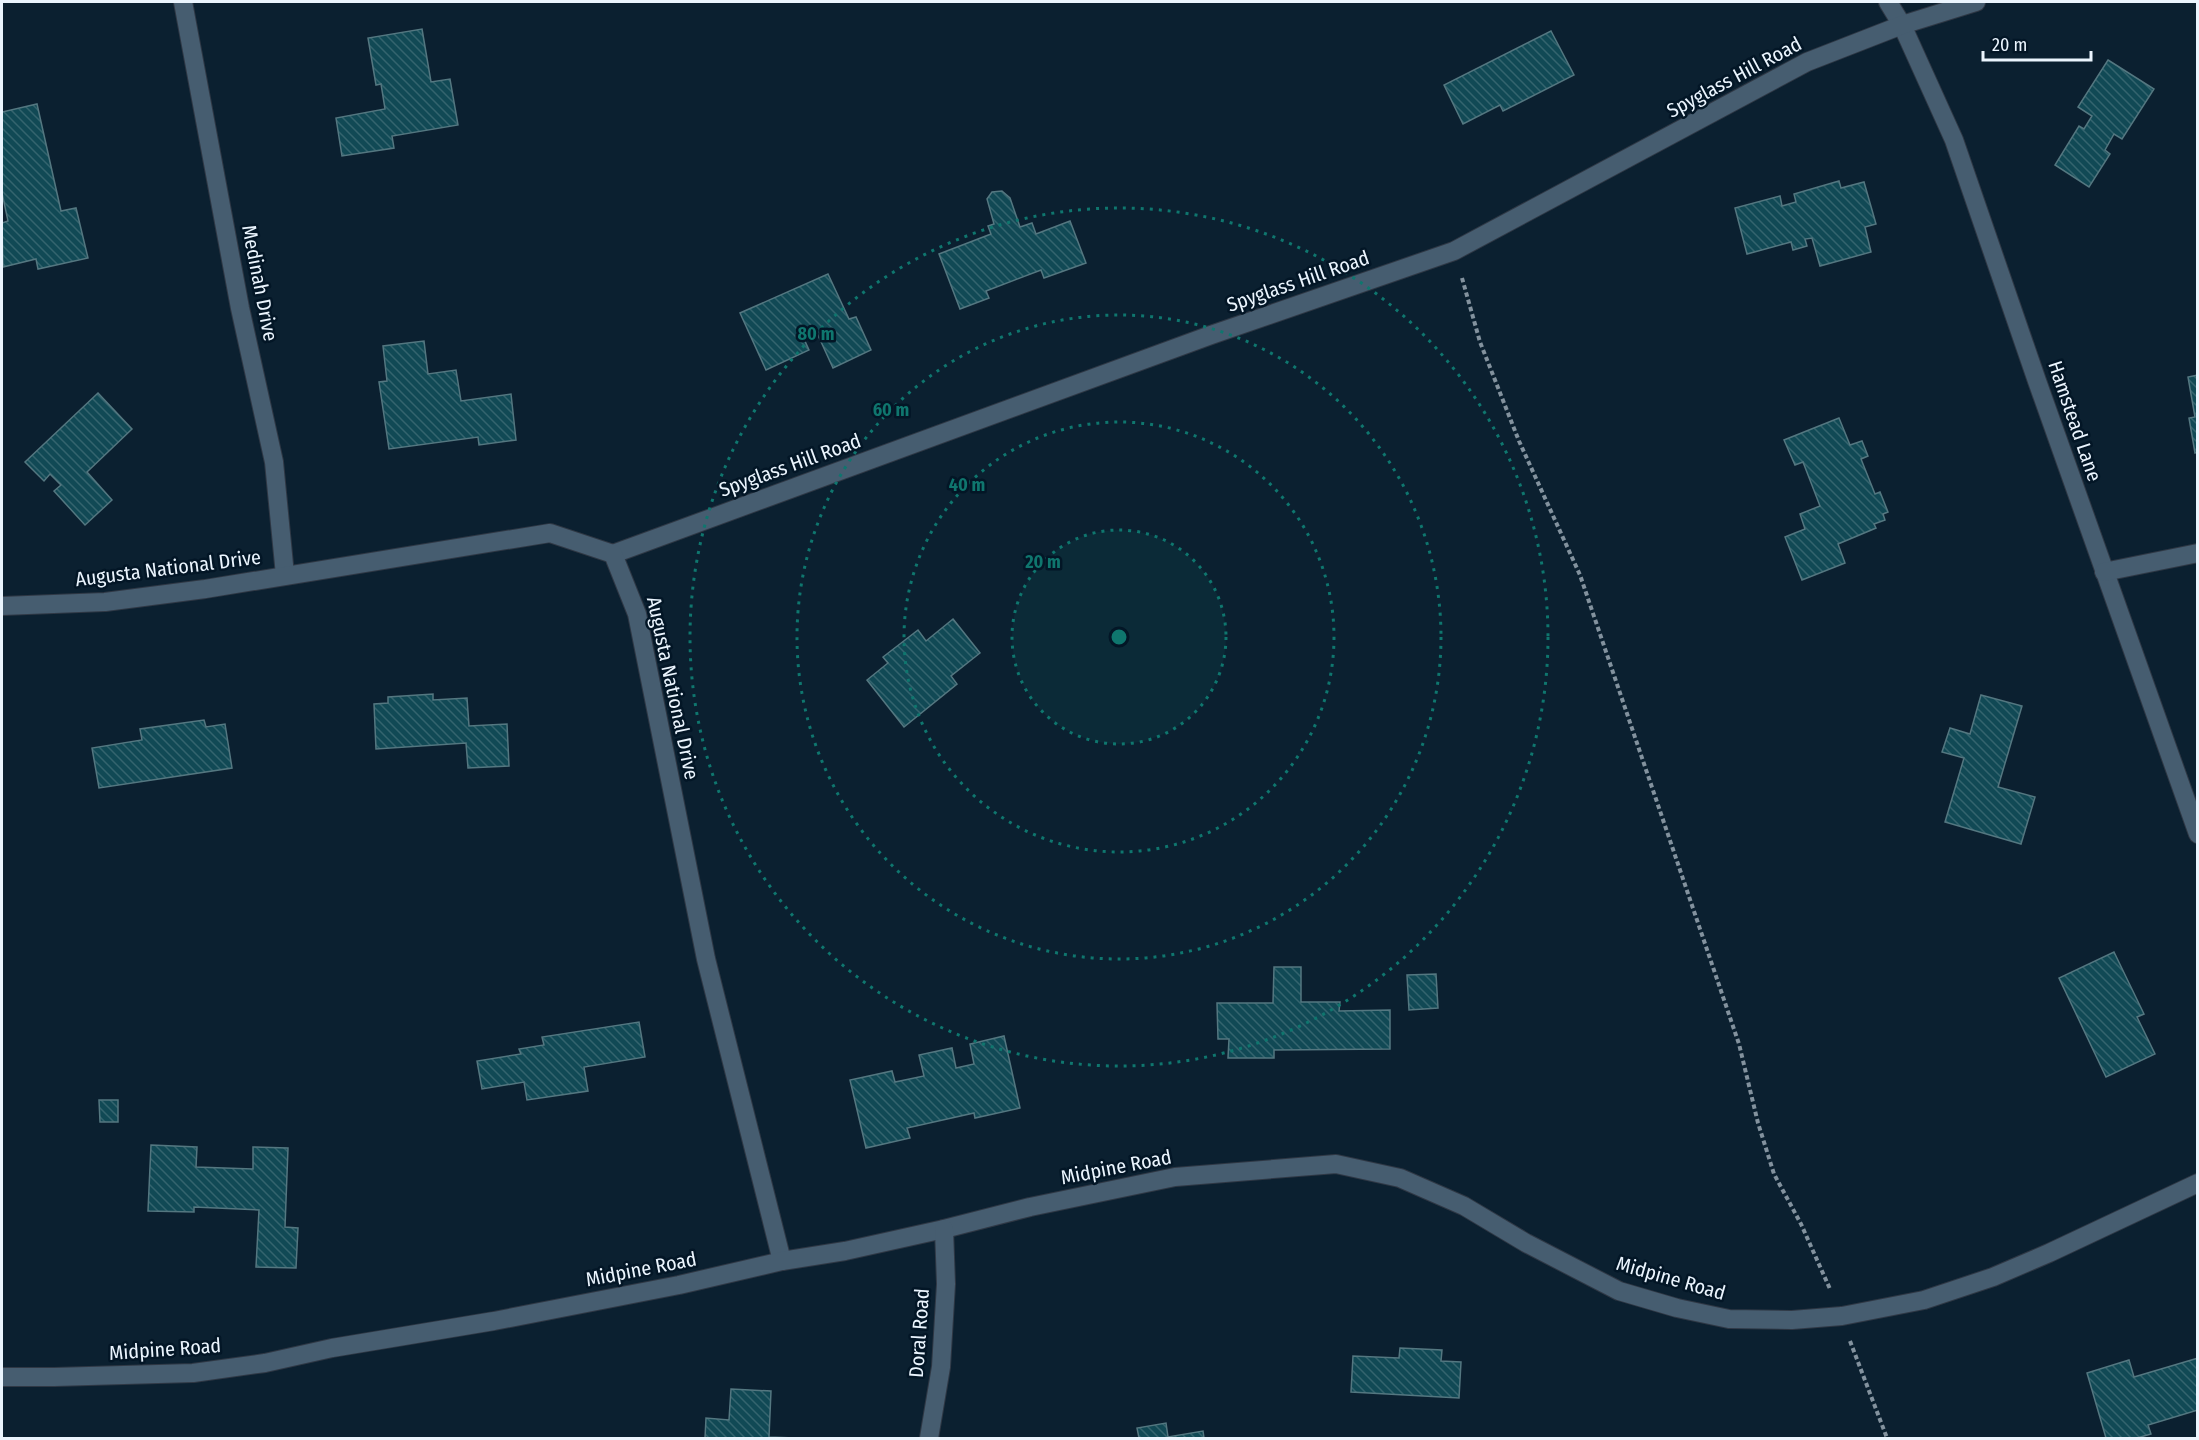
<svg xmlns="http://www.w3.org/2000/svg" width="2199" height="1440" font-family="'Fira Sans Condensed',sans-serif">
<defs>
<pattern id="building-back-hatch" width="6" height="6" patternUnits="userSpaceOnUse" patternTransform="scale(1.5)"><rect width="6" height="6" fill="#114955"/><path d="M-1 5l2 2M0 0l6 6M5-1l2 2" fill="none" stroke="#34646e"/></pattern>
</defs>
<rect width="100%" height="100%" fill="#0b2030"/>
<g fill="url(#building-back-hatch)" stroke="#547780" stroke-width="1.5">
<path d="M 422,29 L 431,82 L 450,79 L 458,125 L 392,136 L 394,148 L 342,156 L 336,118 L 385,109 L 381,84 L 376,85 L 368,38 Z"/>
<path d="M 1551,31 L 1574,75 L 1503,111 L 1500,105 L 1463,124 L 1444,85 Z"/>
<path d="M 2108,60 L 2154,89 L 2122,139 L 2114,134 L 2105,150 L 2110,154 L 2089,187 L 2055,165 L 2079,126 L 2084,129 L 2092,116 L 2078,107 Z"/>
<path d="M 37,104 L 61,211 L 76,208 L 88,258 L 38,269 L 36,259 L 3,267 L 2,223 L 8,221 L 2,193 L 2,112 Z"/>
<path d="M 1839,181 L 1841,188 L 1864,182 L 1876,224 L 1865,227 L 1871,252 L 1820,266 L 1812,238 L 1805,239 L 1807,246 L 1793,250 L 1791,242 L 1747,254 L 1735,208 L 1780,196 L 1782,206 L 1796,202 L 1794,194 Z"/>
<path d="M 1002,191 L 1010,198 L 1020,227 L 1032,223 L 1036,234 L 1070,221 L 1086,263 L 1044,278 L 1041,270 L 986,291 L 989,298 L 960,309 L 939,254 L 991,234 L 988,226 L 994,224 L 987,199 L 992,192 Z"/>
<path d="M 828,274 L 849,319 L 856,317 L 871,350 L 833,368 L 817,333 L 804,339 L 809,350 L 766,370 L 740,313 Z"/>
<path d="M 424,341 L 428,374 L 456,370 L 461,401 L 511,394 L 516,440 L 479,445 L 478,437 L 389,449 L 379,382 L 387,381 L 383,346 Z"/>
<path d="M 2198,375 L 2198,452 L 2195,453 L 2189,418 L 2195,417 L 2188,377 Z"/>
<path d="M 98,393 L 132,429 L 87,472 L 112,500 L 85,525 L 54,491 L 61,485 L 50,474 L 44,481 L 25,462 Z"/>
<path d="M 1839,418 L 1850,445 L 1862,441 L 1868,456 L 1861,459 L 1875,494 L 1880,492 L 1888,512 L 1883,514 L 1885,520 L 1874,524 L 1876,528 L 1838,544 L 1845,563 L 1802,580 L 1785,537 L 1805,529 L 1800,514 L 1820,506 L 1803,462 L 1795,465 L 1784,440 Z"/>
<path d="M 953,619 L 980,653 L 951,676 L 957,684 L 904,727 L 867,680 L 888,663 L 883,657 L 918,630 L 926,641 Z"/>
<path d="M 433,694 L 433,700 L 467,698 L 469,726 L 507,724 L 509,766 L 468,768 L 466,743 L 376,749 L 374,704 L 388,703 L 388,697 Z"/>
<path d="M 1981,695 L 2022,706 L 1998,787 L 2035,797 L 2021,844 L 1945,822 L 1964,758 L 1942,752 L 1950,728 L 1970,734 Z"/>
<path d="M 204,720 L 206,727 L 225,724 L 232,768 L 99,788 L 92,748 L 142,740 L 140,729 Z"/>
<path d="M 2114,952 L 2144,1014 L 2137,1017 L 2155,1054 L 2106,1077 L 2059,978 Z"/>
<path d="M 1274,967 L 1301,967 L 1301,1002 L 1340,1002 L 1339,1011 L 1390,1010 L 1390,1049 L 1274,1050 L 1274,1058 L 1228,1058 L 1229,1039 L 1218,1039 L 1217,1003 L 1273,1003 Z"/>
<path d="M 1436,974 L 1438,1008 L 1409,1010 L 1407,975 Z"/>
<path d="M 639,1022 L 645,1057 L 584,1067 L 588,1091 L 527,1100 L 524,1082 L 482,1089 L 477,1061 L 521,1054 L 519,1049 L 544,1045 L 542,1037 Z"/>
<path d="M 1004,1036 L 1020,1108 L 975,1118 L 974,1113 L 907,1128 L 910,1138 L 866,1148 L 850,1080 L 892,1071 L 895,1082 L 924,1076 L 919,1055 L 952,1048 L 956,1068 L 974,1064 L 970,1044 Z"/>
<path d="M 99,1100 L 118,1100 L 118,1122 L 100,1122 Z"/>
<path d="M 151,1145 L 197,1147 L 196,1167 L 253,1169 L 253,1147 L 288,1148 L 285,1227 L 298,1228 L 296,1268 L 256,1267 L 259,1210 L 194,1207 L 194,1212 L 148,1211 Z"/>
<path d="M 1400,1348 L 1442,1350 L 1441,1361 L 1461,1362 L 1459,1398 L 1351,1392 L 1353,1356 L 1399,1358 Z"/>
<path d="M 2198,1358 L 2198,1410 L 2148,1425 L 2151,1434 L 2137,1438 L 2106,1438 L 2087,1373 L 2129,1360 L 2134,1377 Z"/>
<path d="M 731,1389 L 771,1391 L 769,1437 L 795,1438 L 705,1438 L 706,1418 L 729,1420 Z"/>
<path d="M 1166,1423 L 1168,1437 L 1203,1431 L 1204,1438 L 1139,1438 L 1137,1428 Z"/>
</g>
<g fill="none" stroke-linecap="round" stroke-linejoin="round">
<defs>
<g id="street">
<path d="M 183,2 L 240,308 L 274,462 L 285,575"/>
<path d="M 1888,2 L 1902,25 L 1954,140 L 2037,381 L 2198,834"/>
<path d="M 613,554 L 1211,335 L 1454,251 L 1807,62 L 1902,25 L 1976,2"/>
<path d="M 2104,572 L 2198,553"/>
<path d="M 2,606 L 105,602 L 205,589 L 550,533 L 613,554 L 637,614 L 706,959 L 782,1261"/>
<path d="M 2,1377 L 54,1377 L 193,1373 L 265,1363 L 332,1348 L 494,1321 L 679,1285 L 782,1261 L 845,1251 L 944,1229 L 1030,1207 L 1175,1177 L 1336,1164 L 1400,1178 L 1464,1206 L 1526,1243 L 1619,1291 L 1677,1308 L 1729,1319 L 1792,1320 L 1842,1316 L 1924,1300 L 1993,1277 L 2049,1253 L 2198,1183"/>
<path d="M 929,1438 L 941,1367 L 946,1284 L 944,1229"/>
</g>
</defs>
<use href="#street" stroke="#2f3845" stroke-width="20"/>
<g stroke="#83929e" stroke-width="4" stroke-dasharray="4.5 3" stroke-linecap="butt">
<path d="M 1462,278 L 1480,342 L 1519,441 L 1580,575 L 1739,1044 L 1758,1123 L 1774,1174 L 1801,1224 L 1830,1289"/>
<path d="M 1850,1341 L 1887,1438"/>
</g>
<use href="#street" stroke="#465d70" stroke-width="18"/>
</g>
<circle cx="1119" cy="637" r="107" fill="#0f766e" fill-opacity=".12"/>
<g fill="none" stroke="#0f766e" stroke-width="3" stroke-dasharray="3 6">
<circle cx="1119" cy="637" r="107"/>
<circle cx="1119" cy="637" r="215"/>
<circle cx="1119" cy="637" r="322"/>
<circle cx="1119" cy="637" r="429"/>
</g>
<g text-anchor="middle" stroke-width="5" stroke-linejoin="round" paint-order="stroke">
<g font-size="20" fill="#ebf5fe" stroke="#031626">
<text transform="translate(1734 77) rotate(-28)" y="7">Spyglass Hill Road</text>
<text transform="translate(1298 281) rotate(-19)" y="7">Spyglass Hill Road</text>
<text transform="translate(260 283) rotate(79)" y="7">Medinah Drive</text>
<text transform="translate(2075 421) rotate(71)" y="7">Hamstead Lane</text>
<text transform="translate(790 465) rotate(-20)" y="7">Spyglass Hill Road</text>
<text transform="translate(168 568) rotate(-7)" y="7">Augusta National Drive</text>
<text transform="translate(673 688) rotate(78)" y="7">Augusta National Drive</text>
<text transform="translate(1116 1167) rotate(-11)" y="7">Midpine Road</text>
<text transform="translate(641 1269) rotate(-11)" y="7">Midpine Road</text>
<text transform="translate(1671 1278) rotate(16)" y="7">Midpine Road</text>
<text transform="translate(919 1333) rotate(-86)" y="7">Doral Road</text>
<text transform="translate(165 1349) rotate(-4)" y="7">Midpine Road</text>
</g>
</g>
<circle cx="1119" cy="637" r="9" fill="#0f766e" stroke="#031626" stroke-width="3"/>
<g font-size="18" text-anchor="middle" font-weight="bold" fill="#0f766e" stroke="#031626" stroke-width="5" stroke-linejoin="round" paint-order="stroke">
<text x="816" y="340">80 m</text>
<text x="891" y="416">60 m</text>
<text x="967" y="491">40 m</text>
<text x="1043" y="568">20 m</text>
</g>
<rect width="2199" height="1440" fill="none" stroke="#ebf5fe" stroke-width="6"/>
<path d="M1983 51v9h108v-9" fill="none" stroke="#ebf5fe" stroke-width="3"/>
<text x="1992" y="51" font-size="18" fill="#ebf5fe" stroke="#031626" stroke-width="4.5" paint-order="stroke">20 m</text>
</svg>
